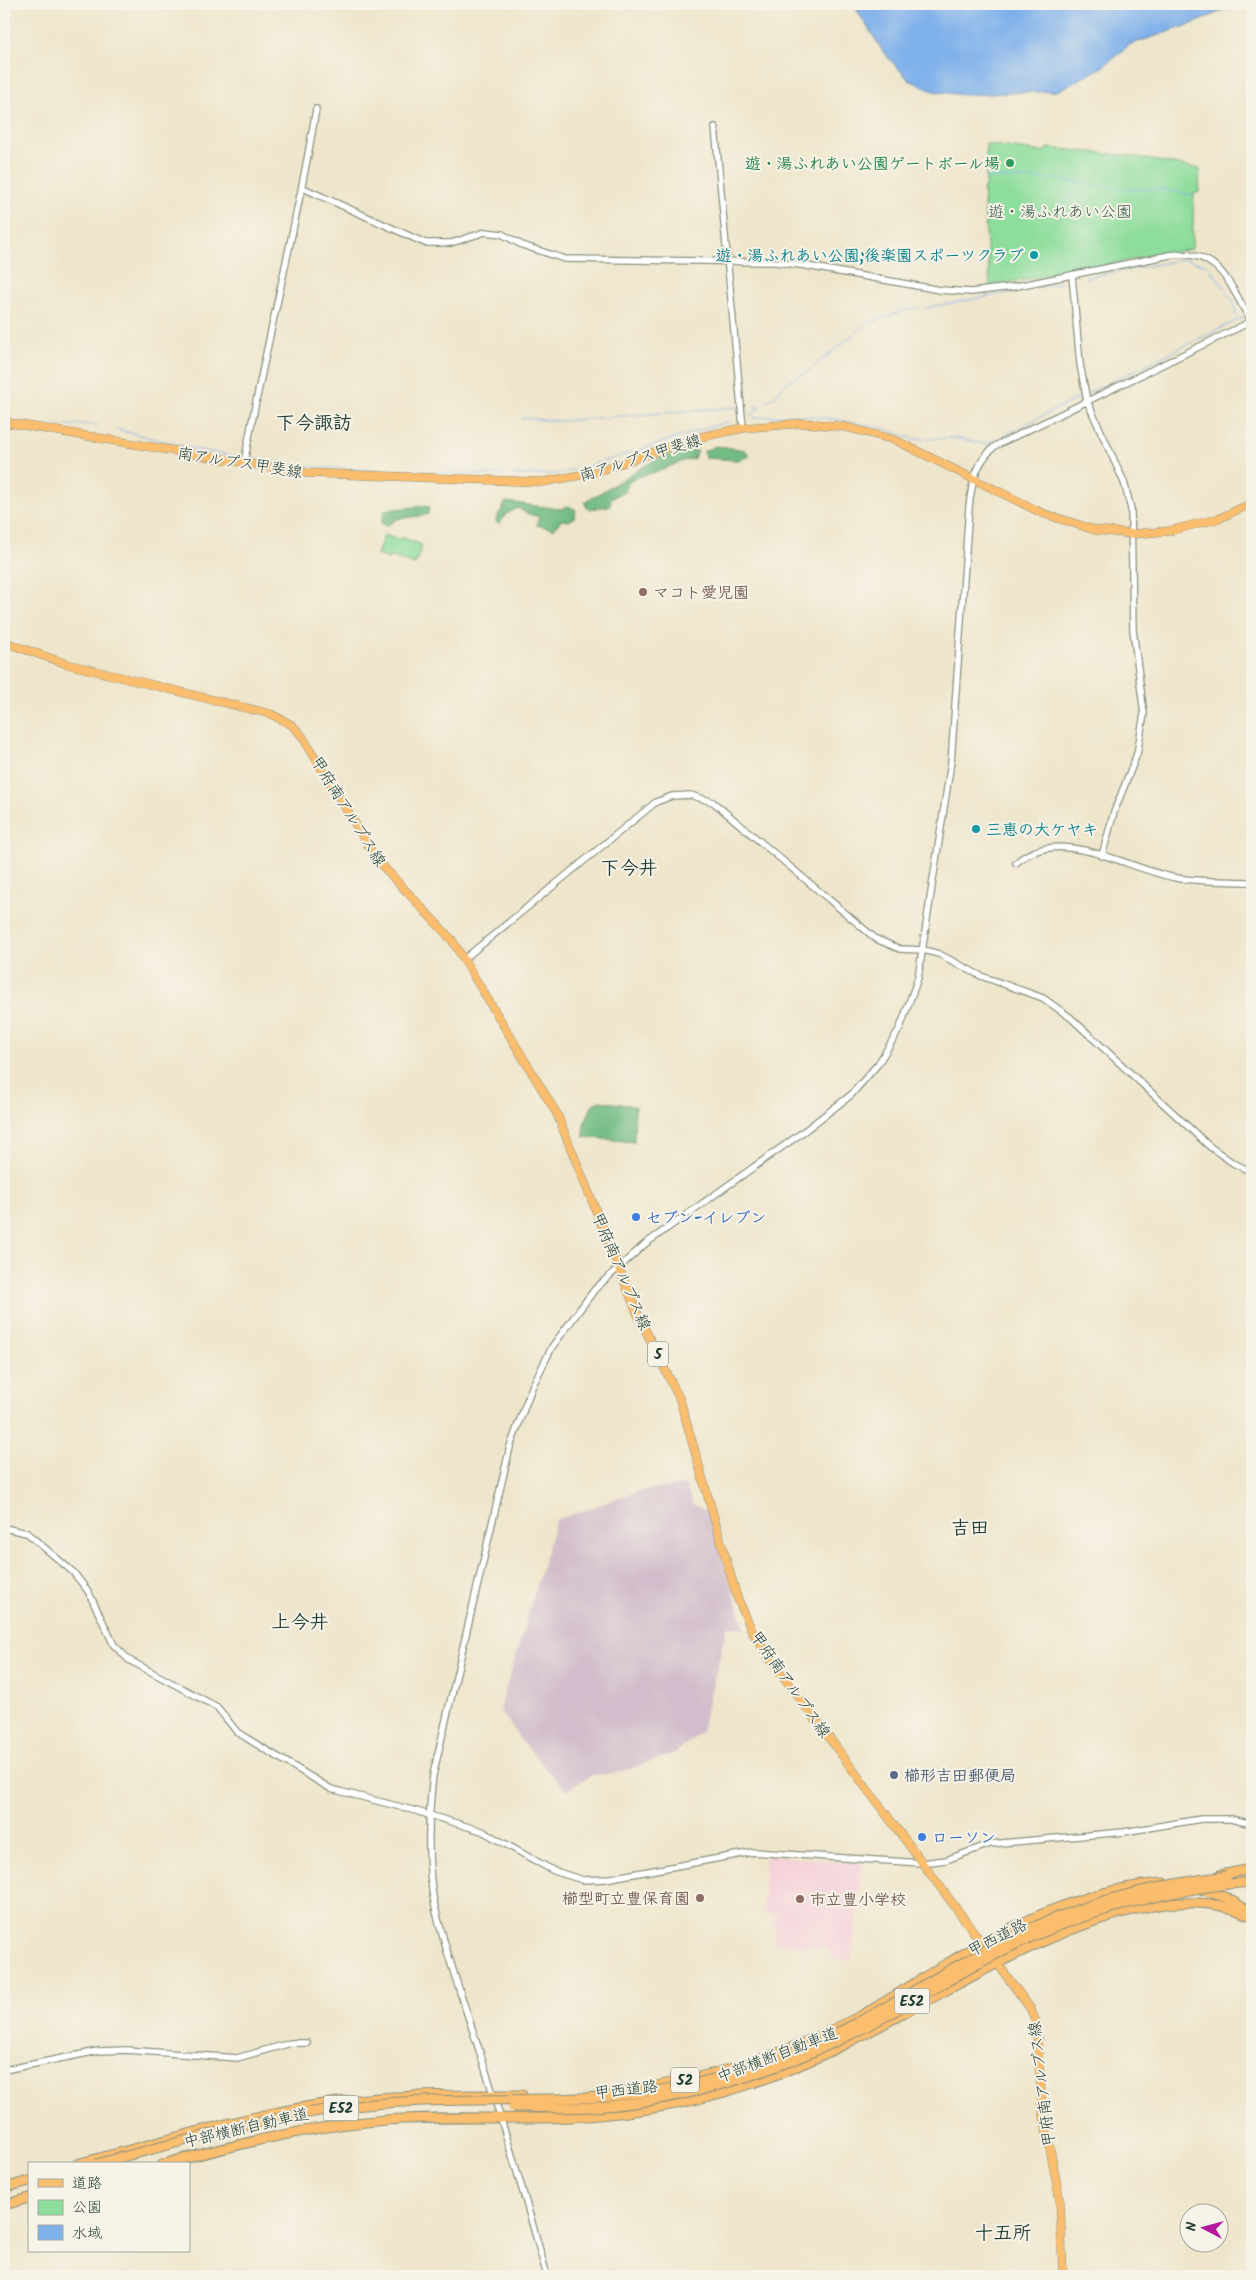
<svg xmlns="http://www.w3.org/2000/svg" width="1256" height="2280" font-family="Kalam,'Klee One',sans-serif">
<rect width="100%" height="100%" fill="#f7f3e8"/>
<filter id="ink" filterUnits="userSpaceOnUse"><feTurbulence type="fractalNoise" baseFrequency=".02" numOctaves="2"/><feDisplacementMap in="SourceGraphic" scale="10" xChannelSelector="R" yChannelSelector="G"/><feConvolveMatrix kernelMatrix="1 2 1 2 8 2 1 2 1" color-interpolation-filters="sRGB"/></filter>
<filter id="wash" filterUnits="userSpaceOnUse"><feTurbulence type="fractalNoise" baseFrequency=".0096" numOctaves="4" result="noise"/><feDisplacementMap in="SourceGraphic" scale="20" xChannelSelector="R" yChannelSelector="G"/><feGaussianBlur stdDeviation="1.12" result="paint"/><feColorMatrix in="noise" values="0 0 0 0 0 0 0 0 0 0 0 0 0 0 0 0 0 1.4 0 .05"/><feComposite in="paint" operator="in"/></filter>
<g filter="url(#wash)">
<rect width="100%" height="100%" fill="#eee5ca"/>
<path fill="#f5cfd9" d="M 766,1855 L 861,1863 L 863,1867 L 851,1961 L 833,1958 L 826,1948 L 774,1943 L 776,1914 L 763,1912 Z"/>
<path fill="#d1bdcb" d="M 685,1485 L 693,1504 L 709,1512 L 745,1629 L 727,1626 L 701,1732 L 675,1753 L 617,1773 L 592,1775 L 566,1791 L 519,1738 L 500,1709 L 556,1520 L 639,1491 Z"/>
<g fill="#8ddd9c" stroke="#568d68">
<path d="M 986,144 L 1043,152 L 1049,148 L 1131,156 L 1200,169 L 1199,192 L 1194,194 L 1192,249 L 990,286 L 983,191 L 986,183 Z"/>
<path d="M 384,535 L 400,540 L 401,537 L 422,545 L 415,565 L 390,556 L 389,559 L 377,555 Z"/>
</g>
<g fill="#72bc84" stroke="#487c5c">
<path d="M 716,446 L 745,450 L 750,456 L 738,460 L 705,458 L 704,451 Z"/>
<path d="M 686,449 L 698,451 L 693,459 C 680,460 671,467 659,471 C 644,476 642,473 627,484 L 625,492 L 611,498 L 610,506 L 589,509 L 585,505 L 585,502 L 653,461 Z"/>
<path d="M 506,502 L 560,509 L 569,506 L 576,510 L 574,518 L 569,521 L 561,520 L 554,529 L 537,525 L 539,517 L 526,513 L 518,508 L 506,514 L 500,524 L 497,523 L 496,519 Z"/>
<path d="M 425,506 L 429,507 L 428,514 L 425,515 L 397,519 L 386,526 L 381,523 L 385,510 Z"/>
<path d="M 599,1101 L 635,1106 L 634,1142 L 584,1137 L 584,1124 L 593,1104 Z"/>
</g>
<path fill="#7fb1eb" stroke="#4f7790" d="M 853,4 L 1237,4 L 1195,23 L 1129,45 L 1101,68 L 1057,91 L 964,95 L 933,91 L 909,80 L 884,53 Z"/>
<g fill="none" stroke-linecap="round" stroke-linejoin="round">
<g stroke="#7fb1eb" stroke-width="1">
<path d="M 985,178 L 1055,179 L 1128,190 L 1159,189 L 1192,195"/>
<path d="M 1059,210 L 1074,192"/>
<path d="M 1084,278 L 1185,259 L 1207,265 L 1225,288"/>
<path d="M 1227,293 L 1234,303 L 1236,316"/>
<path d="M 925,308 L 1061,283"/>
<path d="M 1088,393 L 1246,316"/>
<path d="M 765,403 L 775,396 L 787,382 L 807,372 L 868,323 L 909,309 L 919,308"/>
<path d="M 742,406 L 760,407"/>
<path d="M 750,416 L 761,406"/>
<path d="M 522,418 L 559,421 L 738,407"/>
<path d="M 753,418 L 790,415 L 827,418 L 881,428 L 914,439 L 953,438 L 986,444 L 1084,395"/>
<path d="M 47,424 C 64,427 80,423 97,425"/>
<path d="M 115,429 L 199,450 L 240,457"/>
<path d="M 250,459 L 304,466 L 384,471"/>
<path d="M 390,471 L 504,475"/>
<path d="M 513,475 L 556,474 L 586,467 L 729,421"/>
</g>
</g>
</g>
<g filter="url(#ink)">
<g fill="none" stroke-linecap="round" stroke-linejoin="round">
<defs>
<g id="minor">
<path d="M 715,127 L 743,428"/>
<path d="M 303,188 L 425,243 L 451,243 L 485,232 L 502,234 L 522,245 L 565,259 L 775,262 L 801,265 L 940,290 L 971,292 L 1012,287 L 1170,255 C 1220,249 1229,284 1251,321"/>
<path d="M 1072,275 L 1080,364 L 1087,401 L 1124,482 L 1131,509 L 1133,630 L 1144,714 L 1137,754 L 1114,812 L 1102,856"/>
<path d="M 244,464 C 265,345 297,228 316,109"/>
<path d="M 4,610 L 4,627"/>
<path d="M 1016,863 C 1059,824 1127,869 1176,878 C 1200,882 1227,881 1252,882"/>
<path d="M 464,959 L 656,802 L 672,796 L 690,795 L 713,802 L 876,939 L 900,949 L 923,950 L 939,954 L 981,976 L 1043,998 L 1071,1018 L 1209,1146 L 1233,1163 L 1252,1172"/>
<path d="M 4,1528 L 27,1533 L 73,1572 L 88,1591 L 114,1645 L 129,1660 L 217,1707 L 237,1732 L 248,1739 L 331,1789 L 416,1811 L 482,1831 L 554,1871 L 583,1880 L 605,1879 L 753,1852 L 922,1863 L 946,1860 L 990,1844 L 1124,1832 L 1201,1819 L 1231,1819 L 1252,1824"/>
<path d="M 4,2070 L 98,2051 L 126,2050 L 237,2058 L 291,2043 L 307,2043"/>
<path d="M 547,2276 C 527,2203 505,2131 482,2059 C 466,2008 447,1958 435,1907 C 426,1864 428,1818 433,1775 L 510,1447 L 532,1387 L 552,1347 L 595,1289 L 645,1244 L 799,1135 L 851,1095 L 878,1064 L 900,1028 L 918,978 L 951,762 L 969,507 C 972,482 975,464 995,446 L 1252,321"/>
</g>
<g id="major">
<path d="M 4,422 L 306,473 L 543,482 L 592,473 L 696,438 L 743,428 L 805,423 L 846,427 L 895,440 L 1042,513 L 1095,530 L 1133,534 L 1169,531 L 1220,518 L 1252,503"/>
<path d="M 4,642 L 67,664 L 271,714 L 292,725 L 302,736 L 377,860 L 452,940 L 557,1114 L 638,1315 L 680,1400 L 737,1597 L 753,1633 L 768,1656 L 985,1947"/>
<path d="M 995,1960 L 1030,2008 L 1036,2022 L 1042,2106 L 1060,2201 L 1063,2276"/>
</g>
<g id="highway">
<path d="M 1220,1875 L 1252,1869"/>
<path d="M 1228,1884 L 1252,1882"/>
<path d="M 1198,1888 L 1227,1898 L 1252,1913"/>
<path d="M 620,2091 C 703,2082 790,2054 864,2014 C 893,1998 920,1979 948,1963 C 1012,1924 1087,1888 1163,1883"/>
<path d="M 77,2164 C 156,2144 236,2118 317,2105 C 385,2094 453,2095 522,2095"/>
<path d="M 163,2164 C 243,2143 321,2123 404,2119 C 459,2116 514,2120 569,2117 C 638,2114 710,2100 775,2075 C 828,2055 878,2027 928,2000 C 1009,1957 1156,1871 1248,1915"/>
<path d="M 4,2188 L 29,2181"/>
<path d="M 4,2205 L 29,2198"/>
</g>
</defs>
<use href="#minor" stroke="#86917f" stroke-width="8"/>
<use href="#major" stroke="#86917f" stroke-width="9"/>
<use href="#highway" stroke="#86917f" stroke-width="11"/>
<use href="#minor" stroke="#fff" stroke-width="5.5"/>
<use href="#major" stroke="#fbbd6e" stroke-width="8"/>
<use href="#highway" stroke="#fbbd6e" stroke-width="9"/>
<defs>
<g id="highway-bridge">
<path d="M 513,2107 C 539,2107 566,2109 593,2107 C 677,2102 759,2077 835,2042 C 894,2015 948,1978 1006,1949 C 1076,1914 1150,1894 1228,1884"/>
<path d="M 96,2164 C 192,2139 288,2110 386,2103 C 500,2095 604,2109 717,2078 C 764,2065 812,2046 855,2024 C 906,1997 954,1965 1006,1940 C 1076,1905 1149,1885 1227,1876"/>
</g>
</defs>
<use href="#highway-bridge" stroke="#86917f" stroke-width="11" stroke-linecap="butt"/>
<use href="#highway-bridge" stroke="#fbbd6e" stroke-width="9"/>
</g>
</g>
<circle fill="#2e9e5b" stroke="#f7f3e8" stroke-width="2" cx="1010" cy="163" r="5"/>
<g fill="#0f9aa8" stroke="#f7f3e8" stroke-width="2">
<circle cx="1034" cy="255" r="5"/>
<circle cx="976" cy="829" r="5"/>
</g>
<g fill="#8d6e63" stroke="#f7f3e8" stroke-width="2">
<circle cx="643" cy="592" r="5"/>
<circle cx="700" cy="1898" r="5"/>
<circle cx="800" cy="1899" r="5"/>
</g>
<g fill="#3f7fe0" stroke="#f7f3e8" stroke-width="2">
<circle cx="636" cy="1217" r="5"/>
<circle cx="922" cy="1837" r="5"/>
</g>
<circle fill="#5c6f8a" stroke="#f7f3e8" stroke-width="2" cx="894" cy="1775" r="5"/>
<g text-anchor="middle" stroke-width="4" stroke-linejoin="round" paint-order="stroke">
<g fill="#f7f3e8" stroke="#60746a" stroke-width="1">
<rect x="648" y="1341.5" width="20" height="25" rx="4"/>
<rect x="894.5" y="1988.5" width="35" height="25" rx="4"/>
<rect x="671" y="2067.5" width="28" height="25" rx="4"/>
<rect x="323.5" y="2095.5" width="35" height="25" rx="4"/>
</g>
<g font-size="15" font-weight="bold" fill="#1f3d34">
<text x="658" y="1359">5</text>
<text x="912" y="2006">E52</text>
<text x="685" y="2085">52</text>
<text x="341" y="2113">E52</text>
</g>
<g font-size="16" font-weight="bold" fill="#27864d" stroke="#f7f3e8" text-anchor="end">
<text x="1000" y="169">遊・湯ふれあい公園ゲートボール場</text>
</g>
<g font-size="16" fill="#355d49" stroke="#f7f3e8">
<text x="1060" y="217">遊・湯ふれあい公園</text>
</g>
<g font-size="16" font-weight="bold" fill="#0d838f" stroke="#f7f3e8" text-anchor="end">
<text x="1024" y="261">遊・湯ふれあい公園;後楽園スポーツクラブ</text>
<text x="986" y="835" text-anchor="start">三恵の大ケヤキ</text>
</g>
<g font-size="16" fill="#1f3d34" stroke="#f7f3e8">
<text transform="translate(640 457) rotate(-17)" y="6">南アルプス甲斐線</text>
<text transform="translate(240 462) rotate(9)" y="6">南アルプス甲斐線</text>
<text transform="translate(349 811) rotate(58)" y="6">甲府南アルプス線</text>
<text transform="translate(622 1271) rotate(67)" y="6">甲府南アルプス線</text>
<text transform="translate(791 1684) rotate(55)" y="6">甲府南アルプス線</text>
<text transform="translate(997 1937) rotate(-27)" y="6">甲西道路</text>
<text transform="translate(777 2054) rotate(-21)" y="6">中部横断自動車道</text>
<text transform="translate(1041 2084) rotate(-97)" y="6">甲府南アルプス線</text>
<text transform="translate(626 2089) rotate(-7)" y="6">甲西道路</text>
<text transform="translate(246 2127) rotate(-13)" y="6">中部横断自動車道</text>
</g>
<g font-size="16" font-weight="bold" fill="#785e54" stroke="#f7f3e8" text-anchor="start">
<text x="653" y="598">マコト愛児園</text>
<text x="690" y="1904" text-anchor="end">櫛型町立豊保育園</text>
<text x="810" y="1905">市立豊小学校</text>
</g>
<g font-size="16" font-weight="bold" fill="#366cbe" stroke="#f7f3e8" text-anchor="start">
<text x="646" y="1223">セブン-イレブン</text>
<text x="932" y="1843">ローソン</text>
</g>
<g font-size="16" font-weight="bold" fill="#4e5e75" stroke="#f7f3e8" text-anchor="start">
<text x="904" y="1781">櫛形吉田郵便局</text>
</g>
<g font-size="19" font-weight="bold" fill="#1f3d34" stroke="#f7f3e8">
<text x="314" y="429">下今諏訪</text>
<text x="629" y="874">下今井</text>
<text x="970" y="1534">吉田</text>
<text x="300" y="1628">上今井</text>
<text x="1003" y="2239">十五所</text>
</g>
</g>
<rect width="1256" height="2280" fill="none" stroke="#f7f3e8" stroke-width="20"/>
<rect x="28" y="2162" width="162" height="90" fill="#f7f3e8" stroke="#a1aaa0"/>
<rect x="38" y="2179" width="25" height="8" fill="#fbbd6e" stroke="#a1aaa0"/>
<text x="72" y="2188" font-size="15" fill="#1f3d34">道路</text>
<rect x="38" y="2200" width="25" height="15" fill="#8ddd9c" stroke="#a1aaa0"/>
<text x="72" y="2212" font-size="15" fill="#1f3d34">公園</text>
<rect x="38" y="2225" width="25" height="15" fill="#7fb1eb" stroke="#a1aaa0"/>
<text x="72" y="2238" font-size="15" fill="#1f3d34">水域</text>
<g transform="translate(1204 2228) rotate(276)"><circle r="24" fill="#f7f3e8" stroke="#a1aaa0"/>
<path d="M0-4L9 19L0 12L-9 19Z" fill="#b5179e"/>
<text y="-8" font-size="14" font-weight="bold" text-anchor="middle" fill="#1f3d34">N</text>
</g>
</svg>
